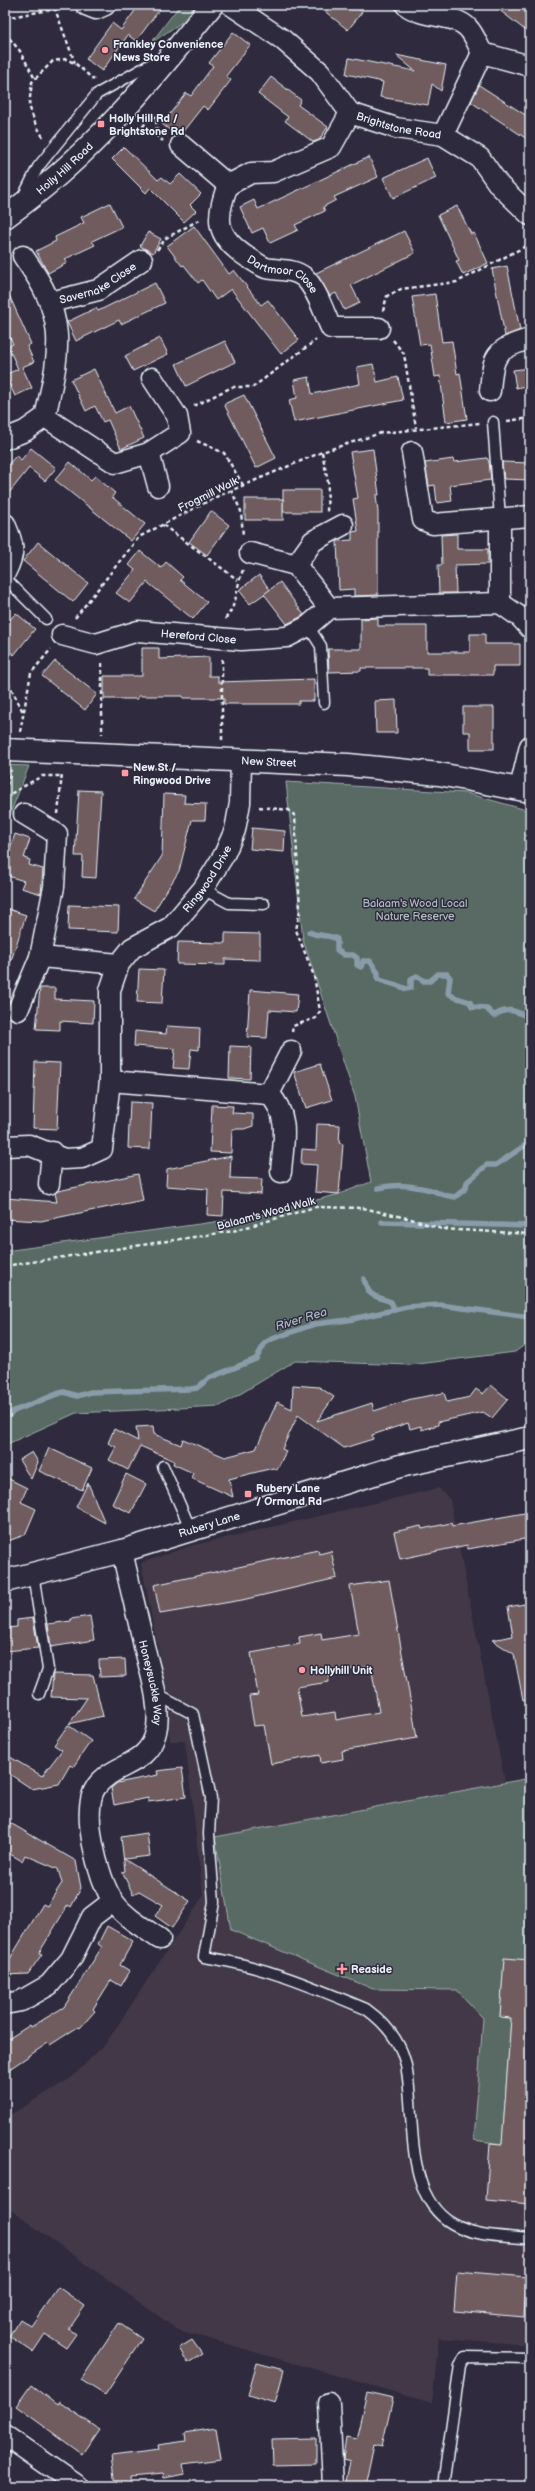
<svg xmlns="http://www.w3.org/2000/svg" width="535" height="2491" font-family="'Balsamiq Sans',sans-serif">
<rect width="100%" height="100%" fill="#2f2a3d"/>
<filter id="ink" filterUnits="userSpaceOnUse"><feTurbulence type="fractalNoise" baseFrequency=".025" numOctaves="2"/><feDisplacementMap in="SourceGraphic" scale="8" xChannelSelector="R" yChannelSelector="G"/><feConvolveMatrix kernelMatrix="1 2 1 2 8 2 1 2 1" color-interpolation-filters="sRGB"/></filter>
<g filter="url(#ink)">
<path fill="#423947" d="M 439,1488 L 450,1500 L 505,1782 L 530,1778 L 530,2345 L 439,2338 L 432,2403 L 178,2330 L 5,2206 L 5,2118 L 71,2078 L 106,2043 L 203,1896 L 185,1741 L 170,1741 L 166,1689 L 141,1563 L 190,1546 Z"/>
<g fill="#586a63" stroke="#a0aeae">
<path d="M 180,5 L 197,5 L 185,20 L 151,43 Z"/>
<path d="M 5,765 L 29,766 L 5,827 Z"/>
<path d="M 286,782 L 466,793 L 530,811 L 530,1341 L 515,1352 L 410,1365 L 295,1361 L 220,1406 L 76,1413 L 5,1445 L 5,1251 L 257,1216 L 339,1194 L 371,1182 L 355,1097 L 303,940 Z"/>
<path d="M 530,1778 L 530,1960 L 504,1959 L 500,2017 L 511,2018 L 502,2144 L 474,2140 L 483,2018 L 457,1990 L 373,1989 L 231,1930 L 215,1837 Z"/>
</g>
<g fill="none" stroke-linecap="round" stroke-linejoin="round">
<g stroke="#8a9ca9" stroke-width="5.5">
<path d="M 309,932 C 318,937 328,934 337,939 L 337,950 L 344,955 L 353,955 L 357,958 L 357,965 L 361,967 L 363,961 L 370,961 L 378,973 L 378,979 C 387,983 396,984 406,989 L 411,988 L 411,979 L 417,976 L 424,981 L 430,981 L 438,974 L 447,974 L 450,978 L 448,993 L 454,997 L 470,1002 L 472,1007 L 486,1008 L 494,1016 C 507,1006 516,1011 530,1018"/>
<path d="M 378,1188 C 396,1183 413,1186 431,1190 C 440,1193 443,1196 455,1197 L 466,1188 L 467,1182 L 487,1165 L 496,1165 L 530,1142"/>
<path d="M 382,1222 L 530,1226"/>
<path d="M 364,1279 C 369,1299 375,1295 391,1302 L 395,1310"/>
<path d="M 5,1418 L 14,1411 L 57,1394 L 64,1392 L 77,1396 L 91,1392 L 191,1389 L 197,1388 L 209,1378 L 256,1359 L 265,1343 L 272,1339 L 315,1324 L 348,1320 L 407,1307 L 440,1305 L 530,1317"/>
</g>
</g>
<g fill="#705c5e" stroke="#e8f1f8" fill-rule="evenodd">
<path d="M 139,5 L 163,5 L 136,41 L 128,35 L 102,71 L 86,59 L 112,23 L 121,30 Z"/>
<path d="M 317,5 L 354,5 L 362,12 L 348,30 Z"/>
<path d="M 493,5 L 530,5 L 530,34 Z"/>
<path d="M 233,32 L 250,45 L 226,76 L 231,80 L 208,110 L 203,106 L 181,134 L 176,135 L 162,124 L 186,93 L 191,96 L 213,66 L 209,63 Z"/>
<path d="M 396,55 L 446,65 L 441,91 L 432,84 L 428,105 L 380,97 L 383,82 L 346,74 L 349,58 L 415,71 Z"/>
<path d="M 271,77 L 301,100 L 298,105 L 328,127 L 319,140 L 313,142 L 285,121 L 288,117 L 258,94 Z"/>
<path d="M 479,85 L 530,118 L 530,141 L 471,102 Z"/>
<path d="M 124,147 L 158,180 L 162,177 L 170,184 L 180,174 L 201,194 L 190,205 L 196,211 L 184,222 L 150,188 L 146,193 L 112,159 Z"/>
<path d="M 369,157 L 378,177 L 334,197 L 336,200 L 323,207 L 325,211 L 295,225 L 298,230 L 270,243 L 263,228 L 252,233 L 240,207 L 254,200 L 258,209 Z"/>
<path d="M 427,158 L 436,178 L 393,198 L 383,178 Z"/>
<path d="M 110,203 L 122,227 L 92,241 L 95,245 L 65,259 L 67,263 L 48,273 L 36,251 L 56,241 L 55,237 L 84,223 L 81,217 Z"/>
<path d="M 457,206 L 471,234 L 474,233 L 488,263 L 463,275 L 456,261 L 459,260 L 438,215 Z"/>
<path d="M 194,226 L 229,274 L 234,270 L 261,305 L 268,300 L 299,340 L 281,354 L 231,289 L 216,300 L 202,280 L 198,283 L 184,265 L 182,266 L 167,246 Z"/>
<path d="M 404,231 L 415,253 L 351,285 L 360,303 L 344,310 L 336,293 L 330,296 L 316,273 Z"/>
<path d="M 148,232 L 161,239 L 153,253 L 140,246 Z"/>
<path d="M 507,266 L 520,330 L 505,336 L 492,269 Z"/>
<path d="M 155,283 L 165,303 L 121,324 L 119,320 L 76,341 L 67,322 L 96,308 L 98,311 Z"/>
<path d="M 5,286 L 31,344 L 27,346 L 34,362 L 22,367 L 32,388 L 15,396 L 5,375 L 18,369 L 8,346 L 13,344 L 5,327 Z"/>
<path d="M 435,294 L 442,342 L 452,341 L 457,374 L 460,373 L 467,419 L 446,422 L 440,376 L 435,377 L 430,344 L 420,345 L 412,297 Z"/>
<path d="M 160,338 L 168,354 L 133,371 L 125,356 Z"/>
<path d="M 225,341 L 235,362 L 186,386 L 176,364 Z"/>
<path d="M 373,364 L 377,382 L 398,377 L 403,400 L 294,422 L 289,400 L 297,398 L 294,380 L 309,377 L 312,394 L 360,384 L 357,367 Z"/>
<path d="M 530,368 L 530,385 L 516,388 L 513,370 Z"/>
<path d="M 94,369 L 115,413 L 129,406 L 144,438 L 121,449 L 108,420 L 103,422 L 95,406 L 86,411 L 71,380 Z"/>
<path d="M 244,395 L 276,458 L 256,468 L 224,404 Z"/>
<path d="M 31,448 L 56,468 L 45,481 L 29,468 L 5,498 L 5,468 L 16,456 L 21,460 Z"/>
<path d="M 373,449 L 379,495 L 376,495 L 378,512 L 378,595 L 354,596 L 354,589 L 339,590 L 337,541 L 352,540 L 352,532 L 358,531 L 353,499 L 358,498 L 350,452 Z"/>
<path d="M 487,458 L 489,462 L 491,480 L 450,485 L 452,501 L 437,503 L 435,485 L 429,486 L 425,463 L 453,459 L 454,462 Z"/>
<path d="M 70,462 L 91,480 L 95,476 L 115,493 L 112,497 L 145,524 L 131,541 L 55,480 Z"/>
<path d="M 502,462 L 530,463 L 530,480 L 504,479 Z"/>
<rect x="283" y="490" width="37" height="22"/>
<rect x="245" y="499" width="38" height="21"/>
<path d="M 211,511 L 229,525 L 207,555 L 189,542 Z"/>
<path d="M 457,534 L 457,549 L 488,549 L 488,564 L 455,565 L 456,593 L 439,593 L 438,565 L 442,565 L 441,535 Z"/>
<path d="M 38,542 L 88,583 L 73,602 L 23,561 Z"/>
<path d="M 140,551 L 161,568 L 166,562 L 183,577 L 180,580 L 207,602 L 193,619 L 147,582 L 130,603 L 116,593 L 135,570 L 129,565 Z"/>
<path d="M 259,575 L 270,590 L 250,604 L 239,590 Z"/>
<path d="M 280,582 L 304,615 L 287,624 L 264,594 Z"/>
<path d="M 16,613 L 35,629 L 14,655 L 5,647 L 5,625 Z"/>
<path d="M 378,618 L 378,626 L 427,626 L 427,652 L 470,652 L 470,634 L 485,634 L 485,644 L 520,644 L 520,666 L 493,666 L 493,675 L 427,675 L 427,668 L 361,668 L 361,671 L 329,672 L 328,649 L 361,649 L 361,619 Z"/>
<path d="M 142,648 L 159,648 L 159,659 L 209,657 L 209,676 L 218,676 L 218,682 L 314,679 L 314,701 L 299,701 L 299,704 L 224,704 L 224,698 L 183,698 L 183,696 L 138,696 L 138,699 L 104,699 L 104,676 L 142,676 Z"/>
<path d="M 55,661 L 97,694 L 85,710 L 42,676 Z"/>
<path d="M 396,700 L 397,733 L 376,733 L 375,701 Z"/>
<path d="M 463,707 L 494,707 L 494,749 L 470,749 L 470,732 L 463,732 Z"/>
<path d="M 79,790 L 101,791 L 96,878 L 82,877 L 83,856 L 75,856 Z"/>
<path d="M 164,794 L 185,795 L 184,803 L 206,804 L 205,820 L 192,820 L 179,871 L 154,911 L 134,899 L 162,856 Z"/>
<path d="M 252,828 L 285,831 L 284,852 L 250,849 Z"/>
<path d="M 15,834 L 30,839 L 24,858 L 30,860 L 29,865 L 43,869 L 41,894 L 21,888 L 24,881 L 5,875 L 5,853 L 8,854 Z"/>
<path d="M 69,905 L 119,907 L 118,932 L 68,930 Z"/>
<path d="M 5,908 L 26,915 L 8,970 L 5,970 Z"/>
<path d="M 225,933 L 260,934 L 260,960 L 225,959 L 225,965 L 177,964 L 178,942 L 225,943 Z"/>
<path d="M 139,969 L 164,970 L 162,1003 L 137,1002 Z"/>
<path d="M 40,988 L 55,988 L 55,999 L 94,1001 L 93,1023 L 60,1021 L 60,1030 L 36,1029 Z"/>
<path d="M 250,990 L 298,994 L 296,1012 L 269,1010 L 267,1038 L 247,1037 Z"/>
<path d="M 167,1026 L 200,1028 L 199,1050 L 191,1049 L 189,1069 L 173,1068 L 175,1049 L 134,1046 L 135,1031 L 166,1034 Z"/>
<path d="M 230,1046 L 251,1047 L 250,1079 L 229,1078 Z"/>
<path d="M 35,1062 L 60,1063 L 57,1129 L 33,1128 Z"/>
<path d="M 320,1064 L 332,1100 L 306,1108 L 294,1072 Z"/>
<path d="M 130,1102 L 152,1103 L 150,1149 L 128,1148 Z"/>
<path d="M 212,1105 L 233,1106 L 232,1113 L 253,1114 L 253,1126 L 244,1129 L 232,1129 L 231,1153 L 210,1152 Z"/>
<path d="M 317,1124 L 340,1125 L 339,1143 L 343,1144 L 339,1194 L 315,1192 L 317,1165 L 301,1164 L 302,1149 L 316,1150 Z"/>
<path d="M 231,1156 L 230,1178 L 262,1179 L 261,1194 L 224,1192 L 223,1216 L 207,1215 L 208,1189 L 166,1186 L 167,1169 Z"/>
<path d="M 138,1174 L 143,1200 L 41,1221 L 5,1219 L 5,1198 L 57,1202 L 55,1193 L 58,1191 Z"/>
<path d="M 293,1385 L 319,1387 L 334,1397 L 317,1421 L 372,1403 L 374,1411 L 411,1399 L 444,1393 L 447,1402 L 470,1397 L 476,1389 L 483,1394 L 491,1385 L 508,1399 L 492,1418 L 483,1412 L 438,1422 L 438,1425 L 421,1430 L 421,1426 L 410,1429 L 408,1423 L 372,1435 L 373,1439 L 344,1448 L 298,1415 L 282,1449 L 286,1451 L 277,1470 L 273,1468 L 229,1479 L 233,1497 L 191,1478 L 193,1473 L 173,1464 L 174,1461 L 140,1446 L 128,1470 L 109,1460 L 116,1447 L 108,1443 L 114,1429 L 138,1441 L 136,1427 L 153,1426 L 154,1434 L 181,1445 L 183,1439 L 225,1457 L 256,1449 L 277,1402 L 292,1409 Z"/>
<path d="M 49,1448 L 92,1468 L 82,1490 L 39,1471 Z"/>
<path d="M 32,1452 L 38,1462 L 31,1479 L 19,1460 Z"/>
<path d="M 126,1474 L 146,1484 L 131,1513 L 112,1504 Z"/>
<path d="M 5,1477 L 27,1488 L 21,1502 L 36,1509 L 25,1535 L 5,1542 Z"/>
<path d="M 88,1483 L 105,1523 L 76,1507 Z"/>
<path d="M 530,1512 L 530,1538 L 468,1549 L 467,1545 L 400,1559 L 394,1532 L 421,1526 L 422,1529 L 451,1523 L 452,1526 Z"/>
<path d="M 318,1550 L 319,1554 L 331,1551 L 337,1578 L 242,1600 L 160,1614 L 154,1585 Z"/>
<path d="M 389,1580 L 417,1738 L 342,1751 L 343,1759 L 321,1763 L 320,1755 L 271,1764 L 264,1725 L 254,1726 L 249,1696 L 258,1695 L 251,1653 L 300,1644 L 299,1637 L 321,1633 L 322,1640 L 359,1634 L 350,1586 ZM 371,1666 L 379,1712 L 336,1720 L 335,1712 L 302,1717 L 297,1687 L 329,1682 L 328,1673 Z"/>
<path d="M 530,1603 L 530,1699 L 523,1700 L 514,1654 L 492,1640 L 513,1636 L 508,1607 Z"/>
<path d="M 90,1616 L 94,1640 L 51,1647 L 48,1624 L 71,1621 L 71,1619 Z"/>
<path d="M 33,1618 L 38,1648 L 5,1651 L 5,1628 L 17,1627 L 17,1620 Z"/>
<path d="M 125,1659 L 126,1676 L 100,1677 L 99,1660 Z"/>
<path d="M 53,1674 L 93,1675 L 103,1716 L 69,1724 L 87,1698 L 51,1697 Z"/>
<path d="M 68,1725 L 91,1741 L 73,1767 L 70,1765 L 59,1784 L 32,1789 L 5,1771 L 5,1754 L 42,1776 L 62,1750 L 54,1745 Z"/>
<path d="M 182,1768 L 186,1797 L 148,1802 L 148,1798 L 114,1805 L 111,1788 L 117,1783 L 158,1775 L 157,1771 Z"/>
<path d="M 5,1820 L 76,1861 L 81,1888 L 71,1907 L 68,1905 L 39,1953 L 42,1954 L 28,1974 L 5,1975 L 5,1967 L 43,1904 L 47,1906 L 62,1883 L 58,1869 L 25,1855 L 22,1861 L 5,1851 Z"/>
<path d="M 147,1833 L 150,1856 L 124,1859 L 190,1901 L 172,1928 L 155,1916 L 163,1905 L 139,1891 L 133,1894 L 122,1872 L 125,1871 L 121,1837 Z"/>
<path d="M 107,1926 L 133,1941 L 120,1965 L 130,1971 L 121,1986 L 111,1980 L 93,2009 L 95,2011 L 80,2028 L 78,2027 L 50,2045 L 48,2043 L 5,2072 L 5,2041 L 30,2025 L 31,2027 L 64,2007 L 102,1947 L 98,1944 Z"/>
<path d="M 504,1958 L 530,1960 L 530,2204 L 486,2200 L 490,2143 L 502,2144 L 511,2018 L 500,2017 Z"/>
<path d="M 457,2271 L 527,2277 L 524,2317 L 454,2311 Z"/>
<path d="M 58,2287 L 85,2306 L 69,2329 L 76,2334 L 66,2348 L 45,2334 L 33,2352 L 9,2336 L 20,2319 L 31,2326 Z"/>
<path d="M 119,2323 L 142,2339 L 105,2395 L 81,2380 Z"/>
<path d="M 192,2340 L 202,2354 L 188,2363 L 179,2348 Z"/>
<path d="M 257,2363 L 284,2370 L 275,2403 L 248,2395 Z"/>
<path d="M 31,2385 L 57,2405 L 59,2402 L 99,2429 L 82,2454 L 16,2406 Z"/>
<path d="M 367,2392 L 393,2398 L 382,2446 L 374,2444 L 365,2486 L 345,2486 L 350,2461 L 343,2459 L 346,2438 L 356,2440 Z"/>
<path d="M 216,2428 L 221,2459 L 183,2464 L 185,2474 L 163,2478 L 162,2474 L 130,2477 L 131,2486 L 115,2486 L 111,2456 L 159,2450 L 158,2445 L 186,2441 L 185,2433 Z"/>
<path d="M 316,2438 L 316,2464 L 273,2465 L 272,2439 Z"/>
</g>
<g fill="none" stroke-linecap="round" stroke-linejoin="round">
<defs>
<g id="service">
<path d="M 23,197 L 38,167 L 97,94 L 160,59"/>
<path d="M 493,422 L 500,518"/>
<path d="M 5,578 L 46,619"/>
<path d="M 308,626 L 321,646 L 324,703"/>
<path d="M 203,889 L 229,903 L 264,904"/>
<path d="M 163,1466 L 191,1530"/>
<path d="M 33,1574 L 48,1669 L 39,1694"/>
<path d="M 156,1694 L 193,1714 L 211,1798 L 209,1834 L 214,1902 L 204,1957 C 264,1966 311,1986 366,2009 C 384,2022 399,2039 405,2061 C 417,2110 401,2195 453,2224 C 476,2237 504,2236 530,2239"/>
<path d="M 443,2486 L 460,2365 L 465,2357 L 530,2358"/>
</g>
<g id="minor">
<path d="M 86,5 L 96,9 L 105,5"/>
<path id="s1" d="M 231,5 L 282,39 L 320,72 L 350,113 L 396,128 L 443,135 L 480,158 L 499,185 L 530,215"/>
<path d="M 406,5 C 424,19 454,13 468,28 C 474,34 478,45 482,53 L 530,66"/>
<path id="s2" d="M 350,113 L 331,147 L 273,172 L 251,173 L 228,185 C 215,218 215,236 247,257 C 253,260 260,266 266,268 C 279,271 292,268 304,277 C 317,289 324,313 331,328 L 379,328"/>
<path d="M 443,135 L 482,53"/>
<path d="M 181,145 L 228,185"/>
<path d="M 23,256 C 68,319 61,346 45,417 L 115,463 L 149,453 L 180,433 L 177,416 L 152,378"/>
<path id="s3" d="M 51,302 L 98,290 L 142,260"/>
<path d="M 490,391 C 493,356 494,349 530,339"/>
<path d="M 5,439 L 25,431 L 45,417"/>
<path d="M 412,452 L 423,520 L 433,524 L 530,516"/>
<path d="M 149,453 L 158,486"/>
<path d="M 5,524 C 14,545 16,552 5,573"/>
<path d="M 250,553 L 296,565 L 329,608"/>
<path d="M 296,565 L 313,541 L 343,525"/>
<path d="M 500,603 L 500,518"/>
<path id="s4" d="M 62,635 L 96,644 L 138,631 L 241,640 L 287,637 L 308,626 L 329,608 L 500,603 L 520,617 L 530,628"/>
<path d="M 520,788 L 530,746"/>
<path d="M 24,814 L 57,834 L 54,887 L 40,957"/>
<path d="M 18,1010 L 40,957 L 119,964"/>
<path d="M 110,1081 L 269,1094 C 291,1116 283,1143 281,1172"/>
<path d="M 269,1094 L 291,1051"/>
<path id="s5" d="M 5,1146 L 29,1145 L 64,1159 L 82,1158 L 102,1149 L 110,1081 L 110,990 L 119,964 L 132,948 L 171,927 L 203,889 L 224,855 L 235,830 L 240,803 L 241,760"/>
<path d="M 49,1184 L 52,1152"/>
<path id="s6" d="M 122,1551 C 129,1583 137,1614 144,1646 C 150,1670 162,1708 156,1732 C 148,1767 114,1762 96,1787 C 80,1810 98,1879 113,1901 C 124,1917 144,1928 160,1939"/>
<path d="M 5,2004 L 21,2001 L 49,1985 L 71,1959 L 92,1917 L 113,1901"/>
<path d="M 329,2403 L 333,2486"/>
<path d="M 5,2435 L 78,2486"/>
</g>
<g id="tertiary">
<path id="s7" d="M 5,217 C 87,159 150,83 212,5"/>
<path id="s8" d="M 5,750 L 348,765 L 439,774 L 530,791"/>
<path id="s9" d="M 5,1581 L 122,1551 L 400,1466 L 530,1438"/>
</g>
</defs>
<use href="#service" stroke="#e8f1f8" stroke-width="13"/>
<use href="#minor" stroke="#e8f1f8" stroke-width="23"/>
<use href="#tertiary" stroke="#e8f1f8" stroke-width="25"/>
<g stroke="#e8f1f8" stroke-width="2.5" stroke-dasharray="4 3" stroke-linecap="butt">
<path d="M 5,18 L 55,9 L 75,63"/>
<path d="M 5,33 L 20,51 L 35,79"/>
<path d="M 131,132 L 138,132 L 151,117 L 156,117 L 157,136 L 163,141"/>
<path d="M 43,137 L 35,123 L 29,105 L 32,82 L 53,61 L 66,59 L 76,64 L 94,80"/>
<path d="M 157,250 L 166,238 L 201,219"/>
<path d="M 383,311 L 387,296 L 401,289 L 457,282 L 530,244"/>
<path d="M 393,340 L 404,354 L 416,428"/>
<path d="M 194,406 L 232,387 L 253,387 L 316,340"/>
<path d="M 507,421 L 530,418"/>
<path d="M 197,441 L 224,453 L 243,485"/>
<path d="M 322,452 L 328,482 L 327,513"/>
<path d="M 231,490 L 241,511 L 243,536"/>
<path d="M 163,525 L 238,580"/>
<path d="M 75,618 L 139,537 L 216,497 L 322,452 L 381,433 L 480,423"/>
<path d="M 225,619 C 239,602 235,589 243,570"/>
<path d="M 102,663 L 102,734"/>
<path d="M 5,676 L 23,712"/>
<path d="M 20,732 L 31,673 L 51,649"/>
<path d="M 222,740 L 222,657"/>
<path d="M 5,792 L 11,770"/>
<path d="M 5,797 L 42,776 L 62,776"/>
<path d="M 259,807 L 289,810 L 295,816 L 300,910 L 296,930 L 314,976 L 320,1011 L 316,1018 L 293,1026 L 292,1032"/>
<path d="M 58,814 L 62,773"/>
<path d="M 5,1266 L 233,1231 L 315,1207 L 363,1208 L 411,1219 L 442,1229 L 530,1234"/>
</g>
<use href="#service" stroke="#2f2a3d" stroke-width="10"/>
<use href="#minor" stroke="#2f2a3d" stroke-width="20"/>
<use href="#tertiary" stroke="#2f2a3d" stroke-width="22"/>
</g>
</g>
<g fill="#ff9aa2" stroke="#2f2a3d" stroke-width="1.5">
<circle cx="105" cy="50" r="4"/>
<rect x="97" y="120" width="8" height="8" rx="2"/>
<rect x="121" y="769" width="8" height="8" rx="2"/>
<rect x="244" y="1490" width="8" height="8" rx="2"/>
<circle cx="302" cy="1670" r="4"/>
<path d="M340 1963h4v4h4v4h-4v4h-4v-4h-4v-4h4z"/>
</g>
<g text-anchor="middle" stroke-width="3" stroke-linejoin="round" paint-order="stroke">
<g font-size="11" font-weight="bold" fill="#e8f1f8" stroke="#2f2a3d" text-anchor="start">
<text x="113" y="48">Frankley Convenience<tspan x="113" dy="13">News Store</tspan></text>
<text x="109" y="122">Holly Hill Rd /<tspan x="109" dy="13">Brightstone Rd</tspan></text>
<text x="133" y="771">New St /<tspan x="133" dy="13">Ringwood Drive</tspan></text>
<text x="256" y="1492">Rubery Lane<tspan x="256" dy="13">/ Ormond Rd</tspan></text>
<text x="310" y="1674">Hollyhill Unit</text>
<text x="351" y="1973">Reaside</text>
</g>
<g font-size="11" fill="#e8f1f8" stroke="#2f2a3d">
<text dy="4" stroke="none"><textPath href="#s1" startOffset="213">Brightstone Road</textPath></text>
<text dy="4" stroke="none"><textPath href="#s7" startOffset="77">Holly Hill Road</textPath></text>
<text dy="4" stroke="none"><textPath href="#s2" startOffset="275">Dartmoor Close</textPath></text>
<text dy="4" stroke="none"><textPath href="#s3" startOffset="51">Savernake Close</textPath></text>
<text transform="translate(208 494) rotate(-26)" y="4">Frogmill Walk</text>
<text dy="4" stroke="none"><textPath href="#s4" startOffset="140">Hereford Close</textPath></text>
<text dy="4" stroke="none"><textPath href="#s8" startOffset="264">New Street</textPath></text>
<text dy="4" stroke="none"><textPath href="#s5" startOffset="414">Ringwood Drive</textPath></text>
<text transform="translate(266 1213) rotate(-15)" y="4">Balaam's Wood Walk</text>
<text dy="4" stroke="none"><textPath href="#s9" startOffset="212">Rubery Lane</textPath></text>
<text dy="4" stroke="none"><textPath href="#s6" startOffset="135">Honeysuckle Way</textPath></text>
</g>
<g font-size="11" fill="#aebbbc" stroke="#2f2a3d">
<text x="415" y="907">Balaam's Wood Local<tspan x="415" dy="13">Nature Reserve</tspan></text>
</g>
<g font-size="12" font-style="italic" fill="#a9b8c4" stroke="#2f2a3d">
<text transform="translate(301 1319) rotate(-17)" y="4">River Rea</text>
</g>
</g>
<rect width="535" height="2491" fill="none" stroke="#2f2a3d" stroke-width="20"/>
<rect x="10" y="10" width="515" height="2471" fill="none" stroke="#e8f1f8" stroke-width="1.5" filter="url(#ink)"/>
</svg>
